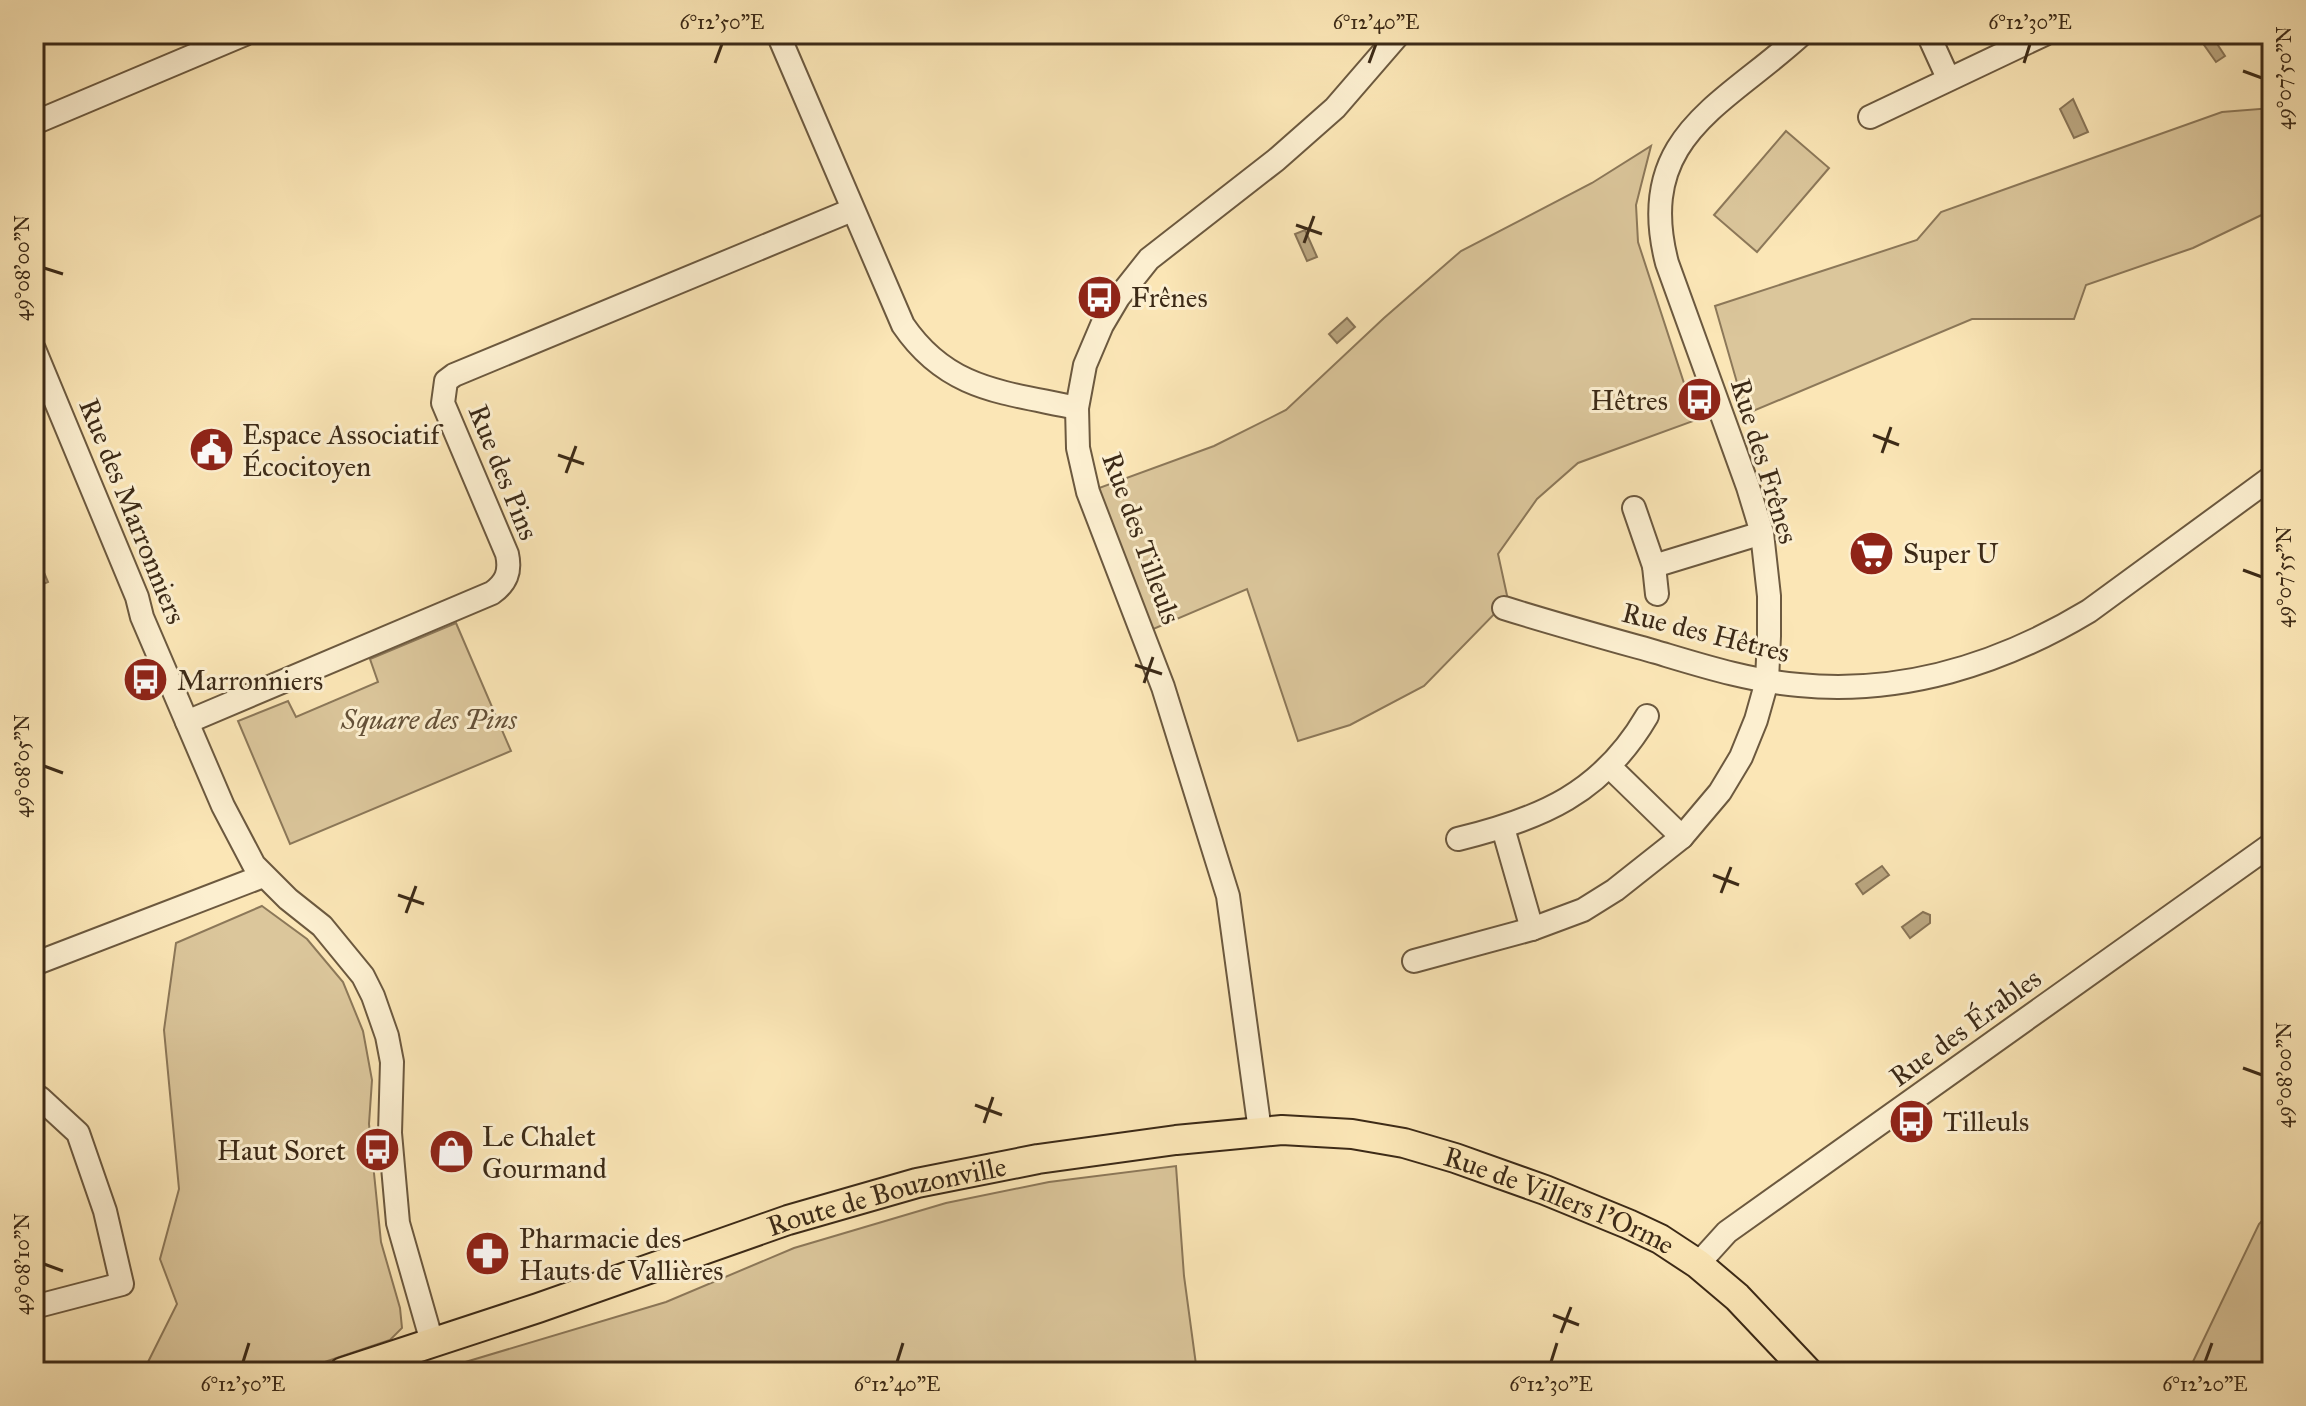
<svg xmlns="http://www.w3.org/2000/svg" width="2306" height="1406" font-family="'IM FELL Great Primer',serif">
<rect width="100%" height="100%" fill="#fbe6b6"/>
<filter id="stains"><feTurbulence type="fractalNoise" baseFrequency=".0025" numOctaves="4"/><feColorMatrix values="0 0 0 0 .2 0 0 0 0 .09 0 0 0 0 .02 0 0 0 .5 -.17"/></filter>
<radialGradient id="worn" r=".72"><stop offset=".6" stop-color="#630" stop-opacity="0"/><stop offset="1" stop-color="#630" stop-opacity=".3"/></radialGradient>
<g fill="#dbc69b" stroke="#8c7859" stroke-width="2">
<path d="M 2272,108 L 2272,210 L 2193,248 L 2086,285 L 2074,319 L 1972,319 L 1746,414 L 1715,306 L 1917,240 L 1941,212 L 2222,112 Z"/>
<path d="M 1786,131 L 1829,168 L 1757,252 L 1714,215 Z"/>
<path d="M 1651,146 L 1636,205 L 1638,242 L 1696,420 L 1578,463 L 1537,499 L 1498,554 L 1508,600 L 1424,686 L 1350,725 L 1298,741 L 1247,589 L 1144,633 L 1088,492 L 1214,446 L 1286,410 L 1384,318 L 1461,251 L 1592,183 Z"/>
<path d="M 34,549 L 48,582 L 34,588 Z"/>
<path d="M 456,623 L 511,751 L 290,844 L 238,721 L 288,701 L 296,717 L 378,682 L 370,659 Z"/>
<path d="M 262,906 L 307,939 L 343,982 L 363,1031 L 372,1080 L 369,1124 L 381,1242 L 400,1308 L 402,1328 L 390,1340 L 295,1372 L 143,1372 L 177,1304 L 160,1259 L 179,1189 L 164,1030 L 176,943 Z"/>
<path d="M 1176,1166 L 1184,1276 L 1197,1372 L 432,1372 L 666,1302 L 794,1248 L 946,1203 L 1049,1182 Z"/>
<path d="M 2272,1211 L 2272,1372 L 2188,1372 L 2259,1224 Z"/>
</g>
<g fill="#baa680" stroke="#887456" stroke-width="2">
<path d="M 2212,36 L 2225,56 L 2216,62 L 2202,42 Z"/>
<path d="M 2073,99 L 2088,132 L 2074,138 L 2060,109 Z"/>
<path d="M 1305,230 L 1317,257 L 1307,261 L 1295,234 Z"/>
<path d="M 1347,318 L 1355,327 L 1337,343 L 1329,334 Z"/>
<path d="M 1882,866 L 1889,875 L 1863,894 L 1856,884 Z"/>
<path d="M 1923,912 L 1930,915 L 1930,923 L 1910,938 L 1902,927 Z"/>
</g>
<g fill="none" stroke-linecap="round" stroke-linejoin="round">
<defs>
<g id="minor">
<path d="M 778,34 L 903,325 C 948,391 1004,392 1077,408"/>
<path d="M 1928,34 L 1948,78"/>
<path d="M 1870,117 L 2045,34"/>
<path d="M 34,123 L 245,34"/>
<path d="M 34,349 L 137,597 L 142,617 L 223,806 L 254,865 L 288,899 L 322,926 L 363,976 L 373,996 L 387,1036 L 392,1062 L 390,1133 L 398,1223 L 432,1342"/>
<path d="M 1634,508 L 1654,566 L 1657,594"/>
<path d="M 1654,566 L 1762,533"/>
<path d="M 1504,608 C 1555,624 1606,638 1656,652 C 1703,666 1750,681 1799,685 C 1902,695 2001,664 2089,611 L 2272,477"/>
<path d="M 187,722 L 492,593 C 506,583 511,572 507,554 L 443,403 L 446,381 L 454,375 L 852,210"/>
<path d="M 1610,767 L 1682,837"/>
<path d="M 1503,828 L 1532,929"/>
<path d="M 1458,839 C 1541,819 1602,793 1647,716"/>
<path d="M 1414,961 L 1532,929 L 1583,910 L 1615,890 L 1682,837 L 1720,792 L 1741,757 L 1756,720 L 1767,681 L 1769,636 L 1769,596 L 1762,533 L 1748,487 L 1667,263 C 1634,136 1725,105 1802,34"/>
<path d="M 34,964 L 263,876"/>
<path d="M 1260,1131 L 1228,896 L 1163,687 L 1088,492 L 1078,448 L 1077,408 L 1085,365 L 1102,325 L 1118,298 L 1149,259 L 1276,160 L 1335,108 L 1399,34"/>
<path d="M 1698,1264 L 1727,1232 L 2272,844"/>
<path d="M 34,1307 L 122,1284 L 105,1211 L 78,1133 L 40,1098"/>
</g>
<g id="major">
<path id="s1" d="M 343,1372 L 538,1308 L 788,1220 L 917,1183 L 1038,1159 L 1176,1140 L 1282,1130 L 1352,1134 L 1404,1143 L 1455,1158 L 1545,1190 L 1628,1224 L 1660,1239 L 1698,1264 L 1737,1297 L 1808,1372"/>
</g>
</defs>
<use href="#minor" stroke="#6c593f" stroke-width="26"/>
<use href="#major" stroke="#3c2a17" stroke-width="32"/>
<use href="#minor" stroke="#fcefd0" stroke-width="22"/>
<use href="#major" stroke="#fbe6b6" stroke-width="28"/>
</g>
<path fill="none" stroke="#3c2a17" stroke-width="3" d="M 715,63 L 722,44M 1369,63 L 1376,44M 2024,63 L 2030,44M 2243,71 L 2262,78M 1296,225 L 1322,234M 1304,243 L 1314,216M 44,268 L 63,274M 1873,435 L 1899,445M 1882,453 L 1891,427M 558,455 L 584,464M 566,473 L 576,446M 2243,570 L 2262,577M 1135,665 L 1162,674M 1144,683 L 1153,657M 44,766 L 63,773M 1713,875 L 1739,885M 1721,893 L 1731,867M 398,895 L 424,904M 406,913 L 416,886M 2243,1068 L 2262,1075M 975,1105 L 1002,1115M 984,1123 L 993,1097M 44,1264 L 63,1271M 1553,1315 L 1579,1325M 1561,1333 L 1571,1307M 243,1362 L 249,1343M 897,1362 L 903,1343M 1551,1362 L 1557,1343M 2205,1362 L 2212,1343"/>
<defs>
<symbol id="bus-disc" viewBox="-11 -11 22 22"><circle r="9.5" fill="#8f2418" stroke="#fcefd0"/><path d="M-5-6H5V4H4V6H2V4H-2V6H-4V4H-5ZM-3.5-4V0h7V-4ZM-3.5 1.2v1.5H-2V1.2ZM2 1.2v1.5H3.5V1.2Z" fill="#fff"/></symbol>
<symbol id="civic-disc" viewBox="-11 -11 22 22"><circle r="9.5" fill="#8f2418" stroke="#fcefd0"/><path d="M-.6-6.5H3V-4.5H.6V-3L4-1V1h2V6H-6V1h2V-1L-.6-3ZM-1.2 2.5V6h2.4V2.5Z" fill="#fff"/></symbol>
<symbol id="supermarket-disc" viewBox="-11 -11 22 22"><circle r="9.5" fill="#8f2418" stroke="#fcefd0"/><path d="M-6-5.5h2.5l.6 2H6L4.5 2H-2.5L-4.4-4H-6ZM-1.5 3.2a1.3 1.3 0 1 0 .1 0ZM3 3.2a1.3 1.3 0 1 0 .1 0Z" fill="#fff"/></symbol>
<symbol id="shop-disc" viewBox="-11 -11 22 22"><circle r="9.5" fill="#8f2418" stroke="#fcefd0"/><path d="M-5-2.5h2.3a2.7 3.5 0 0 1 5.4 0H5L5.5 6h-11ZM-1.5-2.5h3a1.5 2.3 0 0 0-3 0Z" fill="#fff"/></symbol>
<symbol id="pharmacy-disc" viewBox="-11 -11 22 22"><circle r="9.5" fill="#8f2418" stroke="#fcefd0"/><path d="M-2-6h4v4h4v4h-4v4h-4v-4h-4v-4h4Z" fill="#fff"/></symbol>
</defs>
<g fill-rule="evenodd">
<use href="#bus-disc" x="1074" y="272" width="51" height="51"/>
<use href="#bus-disc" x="1674" y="374" width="51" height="51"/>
<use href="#civic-disc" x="186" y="424" width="51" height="51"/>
<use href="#supermarket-disc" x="1846" y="528" width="51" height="51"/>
<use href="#bus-disc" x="120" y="654" width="51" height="51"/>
<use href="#bus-disc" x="1886" y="1096" width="51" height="51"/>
<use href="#bus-disc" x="352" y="1124" width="51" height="51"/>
<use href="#shop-disc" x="426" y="1126" width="51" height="51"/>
<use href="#pharmacy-disc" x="462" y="1228" width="51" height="51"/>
</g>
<g text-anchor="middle" stroke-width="6" stroke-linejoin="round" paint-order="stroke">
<g font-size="28" fill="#3c2a17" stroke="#fcefd0" text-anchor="start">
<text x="1131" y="307">Frênes</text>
<text x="1668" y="410" text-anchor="end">Hêtres</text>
<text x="242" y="444">Espace Associatif<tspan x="242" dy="32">Écocitoyen</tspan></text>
<text x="1903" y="563">Super U</text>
<text x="177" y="690">Marronniers</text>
<text x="1943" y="1131">Tilleuls</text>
<text x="482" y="1146">Le Chalet<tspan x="482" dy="32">Gourmand</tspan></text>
<text x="346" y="1160" text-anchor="end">Haut Soret</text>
<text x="519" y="1248">Pharmacie des<tspan x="519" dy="32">Hauts de Vallières</tspan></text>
</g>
<g font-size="28" fill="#3c2a17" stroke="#fcefd0">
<text transform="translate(1765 461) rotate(73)" y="10">Rue des Frênes</text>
<text transform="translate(504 472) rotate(68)" y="10">Rue des Pins</text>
<text transform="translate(133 511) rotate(68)" y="10">Rue des Marronniers</text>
<text transform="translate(1142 538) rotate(70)" y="10">Rue des Tilleuls</text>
<text transform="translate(1706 632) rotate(14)" y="10">Rue des Hêtres</text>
<text transform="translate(1965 1027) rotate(-36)" y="10">Rue des Érables</text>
<text dy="10" stroke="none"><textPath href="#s1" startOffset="572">Route de Bouzonville</textPath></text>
<text dy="10" stroke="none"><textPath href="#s1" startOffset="1262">Rue de Villers l'Orme</textPath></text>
</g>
<g font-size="28" font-style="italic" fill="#645138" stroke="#fcefd0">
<text x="429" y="729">Square des Pins</text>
</g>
</g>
<rect width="2306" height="1406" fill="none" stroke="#fbe6b6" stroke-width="88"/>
<rect x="44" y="44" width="2218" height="1318" fill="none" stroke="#3c2a17" stroke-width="3"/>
<g font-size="20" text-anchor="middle" fill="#3c2a17">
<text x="722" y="29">6°12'50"E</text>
<text x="1376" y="29">6°12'40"E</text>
<text x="2030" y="29">6°12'30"E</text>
<text transform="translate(2284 78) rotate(-90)" y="7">49°07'50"N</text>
<text transform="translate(22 268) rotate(-90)" y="7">49°08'00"N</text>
<text transform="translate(2284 577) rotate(-90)" y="7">49°07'55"N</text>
<text transform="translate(22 766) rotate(-90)" y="7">49°08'05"N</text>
<text transform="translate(2284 1075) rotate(-90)" y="7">49°08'00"N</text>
<text transform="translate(22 1264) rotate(-90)" y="7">49°08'10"N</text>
<text x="243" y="1391">6°12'50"E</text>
<text x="897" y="1391">6°12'40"E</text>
<text x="1551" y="1391">6°12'30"E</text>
<text x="2205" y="1391">6°12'20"E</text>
</g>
<rect width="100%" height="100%" filter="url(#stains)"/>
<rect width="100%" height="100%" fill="url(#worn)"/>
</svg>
